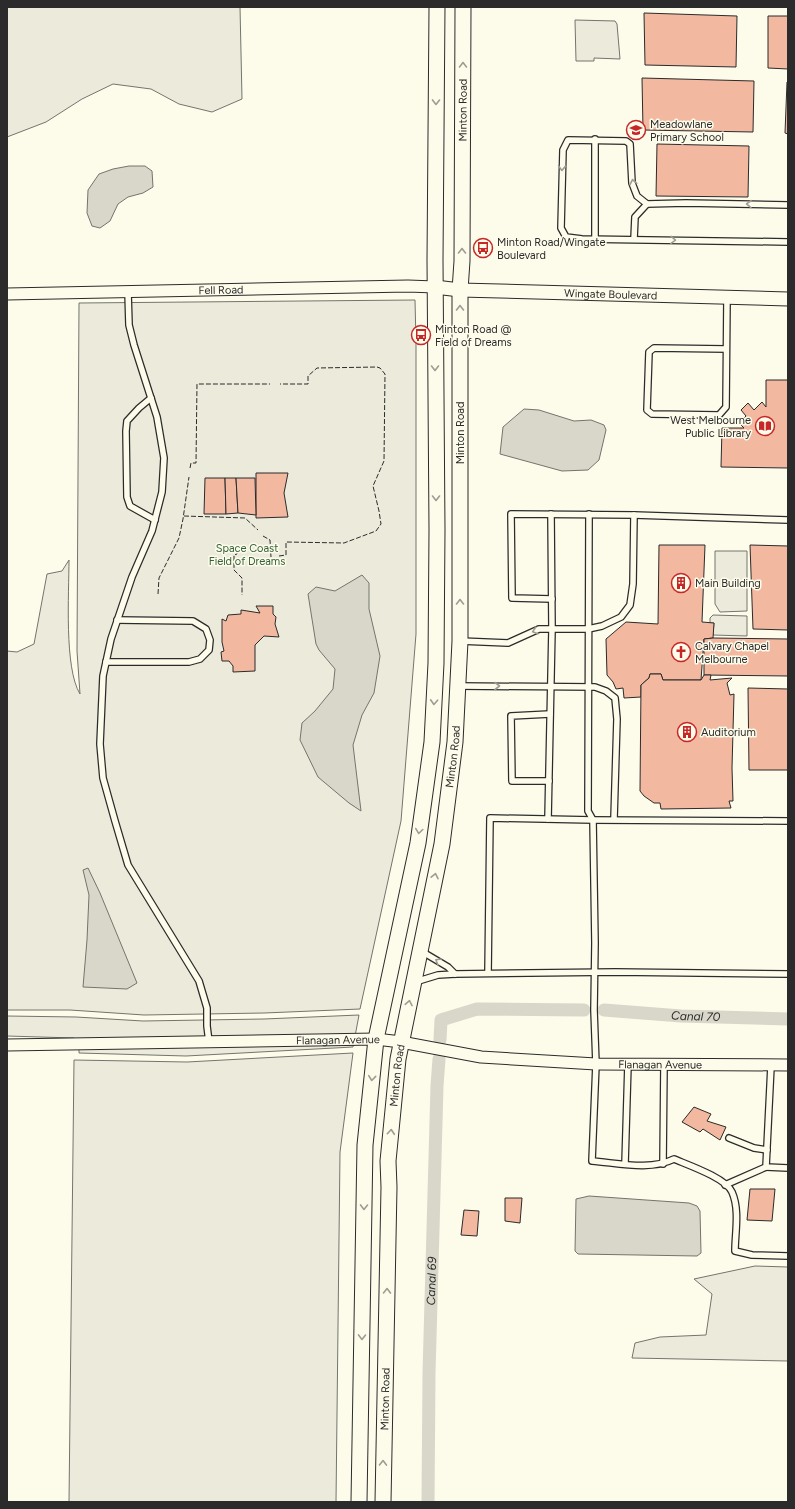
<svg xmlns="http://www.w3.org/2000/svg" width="795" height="1509" font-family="Figtree,sans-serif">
<rect width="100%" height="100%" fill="#fdfbea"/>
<g fill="#ecebdb" stroke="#74746e">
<path d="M 7,7 L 240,7 L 242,99 L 212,112 L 179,104 L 151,89 L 113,84 L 82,99 L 46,122 L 7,137 Z"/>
<path d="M 575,20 L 615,21 L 617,24 L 620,59 L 594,58 L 594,61 L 576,61 Z"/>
<path d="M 415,300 L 416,342 L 416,634 L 401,821 L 360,1009 L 264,1013 L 144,1015 L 70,1010 L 7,1010 L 7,651 L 17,652 L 34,644 L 47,574 L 62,571 L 69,560 C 69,593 64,668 80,694 L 77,651 L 79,303 Z"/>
<path d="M 715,551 L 747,551 L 747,611 L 720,612 L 715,604 Z"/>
<path d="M 713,615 L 747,616 L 747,636 L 713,635 L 714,623 L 710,623 L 710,618 Z"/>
<path d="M 359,1015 L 353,1047 L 186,1056 L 79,1053 L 79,1042 L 74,1038 L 7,1036 L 7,1016 L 76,1017 L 143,1021 L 264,1019 Z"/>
<path d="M 353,1053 L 340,1152 L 336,1502 L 69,1502 L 74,1060 L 187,1062 Z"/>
<path d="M 755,1266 L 788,1267 L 788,1361 L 632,1358 L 635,1343 L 660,1337 L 706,1335 L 712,1294 L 694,1279 Z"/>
</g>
<g fill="#d8d7c9" stroke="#74746e">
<path d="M 129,166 L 145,166 L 152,171 L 153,187 L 143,193 L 128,197 L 118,204 L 110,221 L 100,228 L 92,226 L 87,213 L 88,190 L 99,174 L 113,169 Z"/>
<path d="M 524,409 L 539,410 L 574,421 L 591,420 L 604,425 L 606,430 L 599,460 L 588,470 L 562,471 L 500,454 L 503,427 Z"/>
<path d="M 362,575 L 369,583 L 369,609 L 380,656 L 374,693 L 362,715 L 353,745 L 361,811 L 349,803 L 318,777 L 300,740 L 302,723 L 315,711 L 333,689 L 335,669 L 319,650 L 316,644 L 308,594 L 316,587 L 335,591 Z"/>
<path d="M 88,868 L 100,893 L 137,983 L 127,989 L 83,987 L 87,940 L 89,895 L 83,870 Z"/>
<path d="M 589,1196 L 689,1203 L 697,1206 L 700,1211 L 701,1253 L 697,1256 L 578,1254 L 575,1251 L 576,1199 Z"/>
</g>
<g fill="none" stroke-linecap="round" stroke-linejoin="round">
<g stroke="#d8d7c9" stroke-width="13">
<path id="s1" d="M 604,1010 L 681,1016 L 788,1019"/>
<path d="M 440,1040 L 441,1020 L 477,1009 L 584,1010"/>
<path id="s2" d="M 428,1502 L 429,1373 L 437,1086 L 439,1059"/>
</g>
</g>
<g fill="#f2b8a0" stroke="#2b2b2b">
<path d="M 644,13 L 737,16 L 736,67 L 645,65 Z"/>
<path d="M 768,16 L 788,16 L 788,69 L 768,68 Z"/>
<path d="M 642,78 L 754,81 L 753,132 L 643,130 Z"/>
<path d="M 787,82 L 788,82 L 788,134 L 785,133 Z"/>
<path d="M 657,144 L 749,146 L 748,197 L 656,196 Z"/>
<path d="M 766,380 L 788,380 L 788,468 L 721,467 L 722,428 L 744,428 L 739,423 L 746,416 L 741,410 L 748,403 L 754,410 L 762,402 L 766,407 Z"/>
<path d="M 256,473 L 288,473 L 284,493 L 288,517 L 256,518 Z"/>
<path d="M 205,478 L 225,478 L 226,514 L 204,514 Z"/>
<path d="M 225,478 L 236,478 L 238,513 L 226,514 Z"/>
<path d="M 236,478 L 255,478 L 256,515 L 238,513 Z"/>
<path d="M 659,545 L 705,545 L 702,622 L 714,623 L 713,638 L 704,639 L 701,680 L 663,680 L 661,674 L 650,674 L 649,678 L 641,685 L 641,697 L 624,698 L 623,688 L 616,689 L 613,682 L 607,675 L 606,639 L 626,622 L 658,624 Z"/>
<path d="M 750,545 L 788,546 L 788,630 L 753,629 Z"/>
<path d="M 256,606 L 273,606 L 273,614 L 276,617 L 275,624 L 279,637 L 264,636 L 255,645 L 255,671 L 233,672 L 233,666 L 229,661 L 222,661 L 221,652 L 224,651 L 222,642 L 222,619 L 226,621 L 228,615 L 241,614 L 241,610 L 260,613 Z"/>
<path d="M 713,638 L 788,639 L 788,676 L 704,675 L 704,639 Z"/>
<path d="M 650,674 L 661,674 L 663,680 L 701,680 L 704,675 L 711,675 L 710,680 L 732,678 L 727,683 L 730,695 L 734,694 L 732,768 L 733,801 L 729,801 L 731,808 L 661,809 L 660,803 L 654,803 L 644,796 L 640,791 L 641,685 L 649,678 Z"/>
<path d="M 748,688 L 788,689 L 788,770 L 749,770 Z"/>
<path d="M 694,1107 L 711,1114 L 707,1121 L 726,1127 L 720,1140 L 703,1129 L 700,1132 L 682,1122 Z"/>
<path d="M 750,1189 L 775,1189 L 772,1221 L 747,1220 Z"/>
<path d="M 505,1198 L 522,1198 L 520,1223 L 505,1221 Z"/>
<path d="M 464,1210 L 479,1211 L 477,1236 L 461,1235 Z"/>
</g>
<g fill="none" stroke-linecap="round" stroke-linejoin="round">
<defs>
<g id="service">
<path d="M 788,205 L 686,203 L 647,204 L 637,196 L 632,183 L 630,144 L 626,141 L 568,140 L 563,150 L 561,228 L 566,237 L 582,239 L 788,242"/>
<path d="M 595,239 L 595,139"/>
<path d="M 634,239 L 635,217 L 647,204"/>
<path d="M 128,292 L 129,325 L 134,345 L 157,417 L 164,458 L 162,492 L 152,531 L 132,577 L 111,639 L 103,676 L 100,744 L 103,778 L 115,821 L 128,865 L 199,981 L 207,1008 L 207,1026 L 209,1042"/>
<path d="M 726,349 L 654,348 L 649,352 L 647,410 L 652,414 L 719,415 L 726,407 L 727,298"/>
<path d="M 151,398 L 139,408 L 127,421 L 126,431 L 127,497 L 130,506 L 155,520"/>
<path d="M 589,514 L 588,811 L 593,820 L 595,943 L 594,1010 L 596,1064 L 592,1161 C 618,1163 650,1171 674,1159 C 688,1165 726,1178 732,1192 C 740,1210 735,1233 735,1251 L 752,1255 L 788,1256"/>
<path d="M 552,599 L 512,598 L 511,514 L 634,515 L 788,520"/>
<path d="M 460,641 L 508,643 L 539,629 L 588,629 L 602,626 L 621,617 L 630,605 L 633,584 L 634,515"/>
<path d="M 106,662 L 189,662 L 200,659 L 209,650 L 210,640 L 206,629 L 193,621 L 117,620"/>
<path d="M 458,686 L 595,687 L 606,691 L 615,698 L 617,719 L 614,819"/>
<path d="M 549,781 L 512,781 L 511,716 L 550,714"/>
<path d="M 548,819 L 552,629 L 551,514"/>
<path d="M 421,951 L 448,967 L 455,974"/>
<path d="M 488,973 L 490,818 L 593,820 L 788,821"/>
<path d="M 415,982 L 438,975 L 455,974 L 615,972 L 788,974"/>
<path d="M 771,1066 L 766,1167 L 788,1168"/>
<path d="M 729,1138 L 754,1148 L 767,1150"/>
<path d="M 625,1164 L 628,1064"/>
<path d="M 663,1164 L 664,1064"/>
<path d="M 725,1185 L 766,1167"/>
</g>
<g id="minor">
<path id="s3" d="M 7,294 L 408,286 L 435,287"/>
<path id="s4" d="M 7,1045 L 376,1039 L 401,1042 L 481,1057 L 596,1064 L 788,1065"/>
</g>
<g id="tertiary">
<path id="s5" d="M 435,287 L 460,290 L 788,299"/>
</g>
<g id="secondary">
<path d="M 359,1502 L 365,1145 L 376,1039 L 418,843 L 432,742 L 436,663 L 437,530 L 435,260 L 437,7"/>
<path id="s6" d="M 383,1502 L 389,1187 L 388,1161 L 398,1059 L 442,844 L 455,742 L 460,641 L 460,290 L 462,261 L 463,7"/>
</g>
</defs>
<use href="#service" stroke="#2b2b2b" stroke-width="8"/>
<use href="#minor" stroke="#2b2b2b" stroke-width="13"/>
<use href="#tertiary" stroke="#2b2b2b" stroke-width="15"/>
<use href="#secondary" stroke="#2b2b2b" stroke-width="17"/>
<use href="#service" stroke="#fdfbea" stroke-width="5.5"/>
<use href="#minor" stroke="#fdfbea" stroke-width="11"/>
<use href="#tertiary" stroke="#fdfbea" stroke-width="13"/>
<use href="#secondary" stroke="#fdfbea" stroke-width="15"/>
<g stroke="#2b2b2b" stroke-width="1" stroke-dasharray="5 2" stroke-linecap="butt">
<path d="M 190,468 L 191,463 L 196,463 L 197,384 L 270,384"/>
<path d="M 184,516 L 245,518 L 258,530"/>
<path d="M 263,536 L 270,540 L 271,557"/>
<path d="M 237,551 L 237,554 L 234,555 L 234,570 L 242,578 L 242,595"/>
<path d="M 279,556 L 286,555 L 286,542 L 344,543 L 376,531 L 381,524 L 379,511 L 373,486 L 384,461 L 385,374 L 380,368 L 377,367 L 317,368 L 308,376 L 308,384 L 280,384"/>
<path d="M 158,594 L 159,578 L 179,538 L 183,519 L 189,477"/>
</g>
</g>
<defs><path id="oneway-chevron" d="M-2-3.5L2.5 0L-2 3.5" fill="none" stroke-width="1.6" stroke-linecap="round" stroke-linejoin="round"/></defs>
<g stroke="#9e9d94">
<use href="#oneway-chevron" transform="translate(463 65) rotate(-90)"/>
<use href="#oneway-chevron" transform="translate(436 102) rotate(91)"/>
<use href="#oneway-chevron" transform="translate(562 168) rotate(92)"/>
<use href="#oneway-chevron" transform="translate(633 182) rotate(-101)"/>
<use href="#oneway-chevron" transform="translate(749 204) rotate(-179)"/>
<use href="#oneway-chevron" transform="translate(673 240) rotate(1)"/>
<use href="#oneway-chevron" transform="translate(462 251) rotate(-90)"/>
<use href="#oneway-chevron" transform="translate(460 308) rotate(-90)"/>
<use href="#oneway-chevron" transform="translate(435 368) rotate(90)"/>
<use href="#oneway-chevron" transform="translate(436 498) rotate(90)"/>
<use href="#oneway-chevron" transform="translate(460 602) rotate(-90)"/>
<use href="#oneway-chevron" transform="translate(535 631) rotate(163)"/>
<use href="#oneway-chevron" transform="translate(497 686)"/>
<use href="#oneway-chevron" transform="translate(434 702) rotate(93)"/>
<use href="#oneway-chevron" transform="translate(419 831) rotate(98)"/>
<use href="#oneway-chevron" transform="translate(435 876) rotate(-78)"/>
<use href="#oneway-chevron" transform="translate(438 961) rotate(-149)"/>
<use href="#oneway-chevron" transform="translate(409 1003) rotate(-79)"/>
<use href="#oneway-chevron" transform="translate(372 1078) rotate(96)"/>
<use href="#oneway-chevron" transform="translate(391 1132) rotate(-85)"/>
<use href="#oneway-chevron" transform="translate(364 1207) rotate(91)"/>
<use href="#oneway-chevron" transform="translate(387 1291) rotate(-89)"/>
<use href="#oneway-chevron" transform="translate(362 1337) rotate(91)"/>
<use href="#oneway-chevron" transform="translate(383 1463) rotate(-89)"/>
</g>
<defs>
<symbol id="school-ring" viewBox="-11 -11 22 22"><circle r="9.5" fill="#fdfbea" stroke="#c62828" stroke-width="1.5"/><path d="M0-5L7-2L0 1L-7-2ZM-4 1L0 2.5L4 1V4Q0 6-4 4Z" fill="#c62828"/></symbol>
<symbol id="bus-ring" viewBox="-11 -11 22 22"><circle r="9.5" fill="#fdfbea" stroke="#c62828" stroke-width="1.5"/><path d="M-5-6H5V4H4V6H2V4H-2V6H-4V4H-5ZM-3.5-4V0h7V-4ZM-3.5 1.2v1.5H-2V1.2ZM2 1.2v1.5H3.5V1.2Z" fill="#c62828"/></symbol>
<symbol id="library-ring" viewBox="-11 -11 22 22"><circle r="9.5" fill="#fdfbea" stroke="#c62828" stroke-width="1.5"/><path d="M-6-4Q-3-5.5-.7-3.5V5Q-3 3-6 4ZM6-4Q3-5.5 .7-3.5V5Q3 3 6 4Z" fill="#c62828"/></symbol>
<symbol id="building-ring" viewBox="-11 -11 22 22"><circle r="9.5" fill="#fdfbea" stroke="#c62828" stroke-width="1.5"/><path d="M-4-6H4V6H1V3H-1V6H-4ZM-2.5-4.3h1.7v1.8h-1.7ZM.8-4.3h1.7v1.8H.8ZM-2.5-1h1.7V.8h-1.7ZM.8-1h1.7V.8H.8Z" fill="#c62828"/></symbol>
<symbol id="church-ring" viewBox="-11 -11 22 22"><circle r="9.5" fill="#fdfbea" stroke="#c62828" stroke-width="1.5"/><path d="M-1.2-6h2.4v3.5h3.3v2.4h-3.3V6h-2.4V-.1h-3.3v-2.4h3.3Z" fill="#c62828"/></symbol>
</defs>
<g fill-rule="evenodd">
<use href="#school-ring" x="625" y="119" width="22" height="22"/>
<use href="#bus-ring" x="472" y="237" width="22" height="22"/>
<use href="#bus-ring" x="410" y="324" width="22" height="22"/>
<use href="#library-ring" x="754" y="415" width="22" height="22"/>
<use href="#building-ring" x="670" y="572" width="22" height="22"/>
<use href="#church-ring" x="670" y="641" width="22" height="22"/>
<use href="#building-ring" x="676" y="721" width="22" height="22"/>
</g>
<g text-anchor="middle" stroke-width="3" stroke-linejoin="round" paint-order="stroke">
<g font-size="11" fill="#2b2b2b" stroke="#fdfbea">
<text dy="4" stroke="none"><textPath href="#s6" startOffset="1398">Minton Road</textPath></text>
<text dy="4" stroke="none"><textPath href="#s3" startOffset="214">Fell Road</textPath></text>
<text dy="4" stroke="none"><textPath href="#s5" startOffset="176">Wingate Boulevard</textPath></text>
<text transform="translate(460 433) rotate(-90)" y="4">Minton Road</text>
<text dy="4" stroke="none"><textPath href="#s6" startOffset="751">Minton Road</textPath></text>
<text dy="4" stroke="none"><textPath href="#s4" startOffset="331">Flanagan Avenue</textPath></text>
<text dy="4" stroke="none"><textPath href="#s4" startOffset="655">Flanagan Avenue</textPath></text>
<text dy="4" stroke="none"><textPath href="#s6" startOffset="427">Minton Road</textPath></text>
<text dy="4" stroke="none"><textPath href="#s6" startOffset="103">Minton Road</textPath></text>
</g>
<g font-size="11" fill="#2b2b2b" stroke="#fdfbea" text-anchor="start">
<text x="650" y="128">Meadowlane<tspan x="650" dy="13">Primary School</tspan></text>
<text x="497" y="246">Minton Road/Wingate<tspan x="497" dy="13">Boulevard</tspan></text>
<text x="435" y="333">Minton Road @<tspan x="435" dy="13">Field of Dreams</tspan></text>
<text x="751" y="424" text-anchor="end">West Melbourne<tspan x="751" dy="13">Public Library</tspan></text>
<text x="695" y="587">Main Building</text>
<text x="695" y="650">Calvary Chapel<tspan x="695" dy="13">Melbourne</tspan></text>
<text x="701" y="736">Auditorium</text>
</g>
<g font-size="11" fill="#34623c" stroke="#fdfbea">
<text x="247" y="552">Space Coast<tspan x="247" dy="13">Field of Dreams</tspan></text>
</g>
<g font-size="12" font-style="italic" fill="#2b2b2b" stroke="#fdfbea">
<text dy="4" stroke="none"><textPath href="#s1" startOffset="92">Canal 70</textPath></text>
<text dy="4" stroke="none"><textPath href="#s2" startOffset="221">Canal 69</textPath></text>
</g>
</g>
<rect width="795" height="1509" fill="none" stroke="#2b2b2b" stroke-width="16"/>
</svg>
